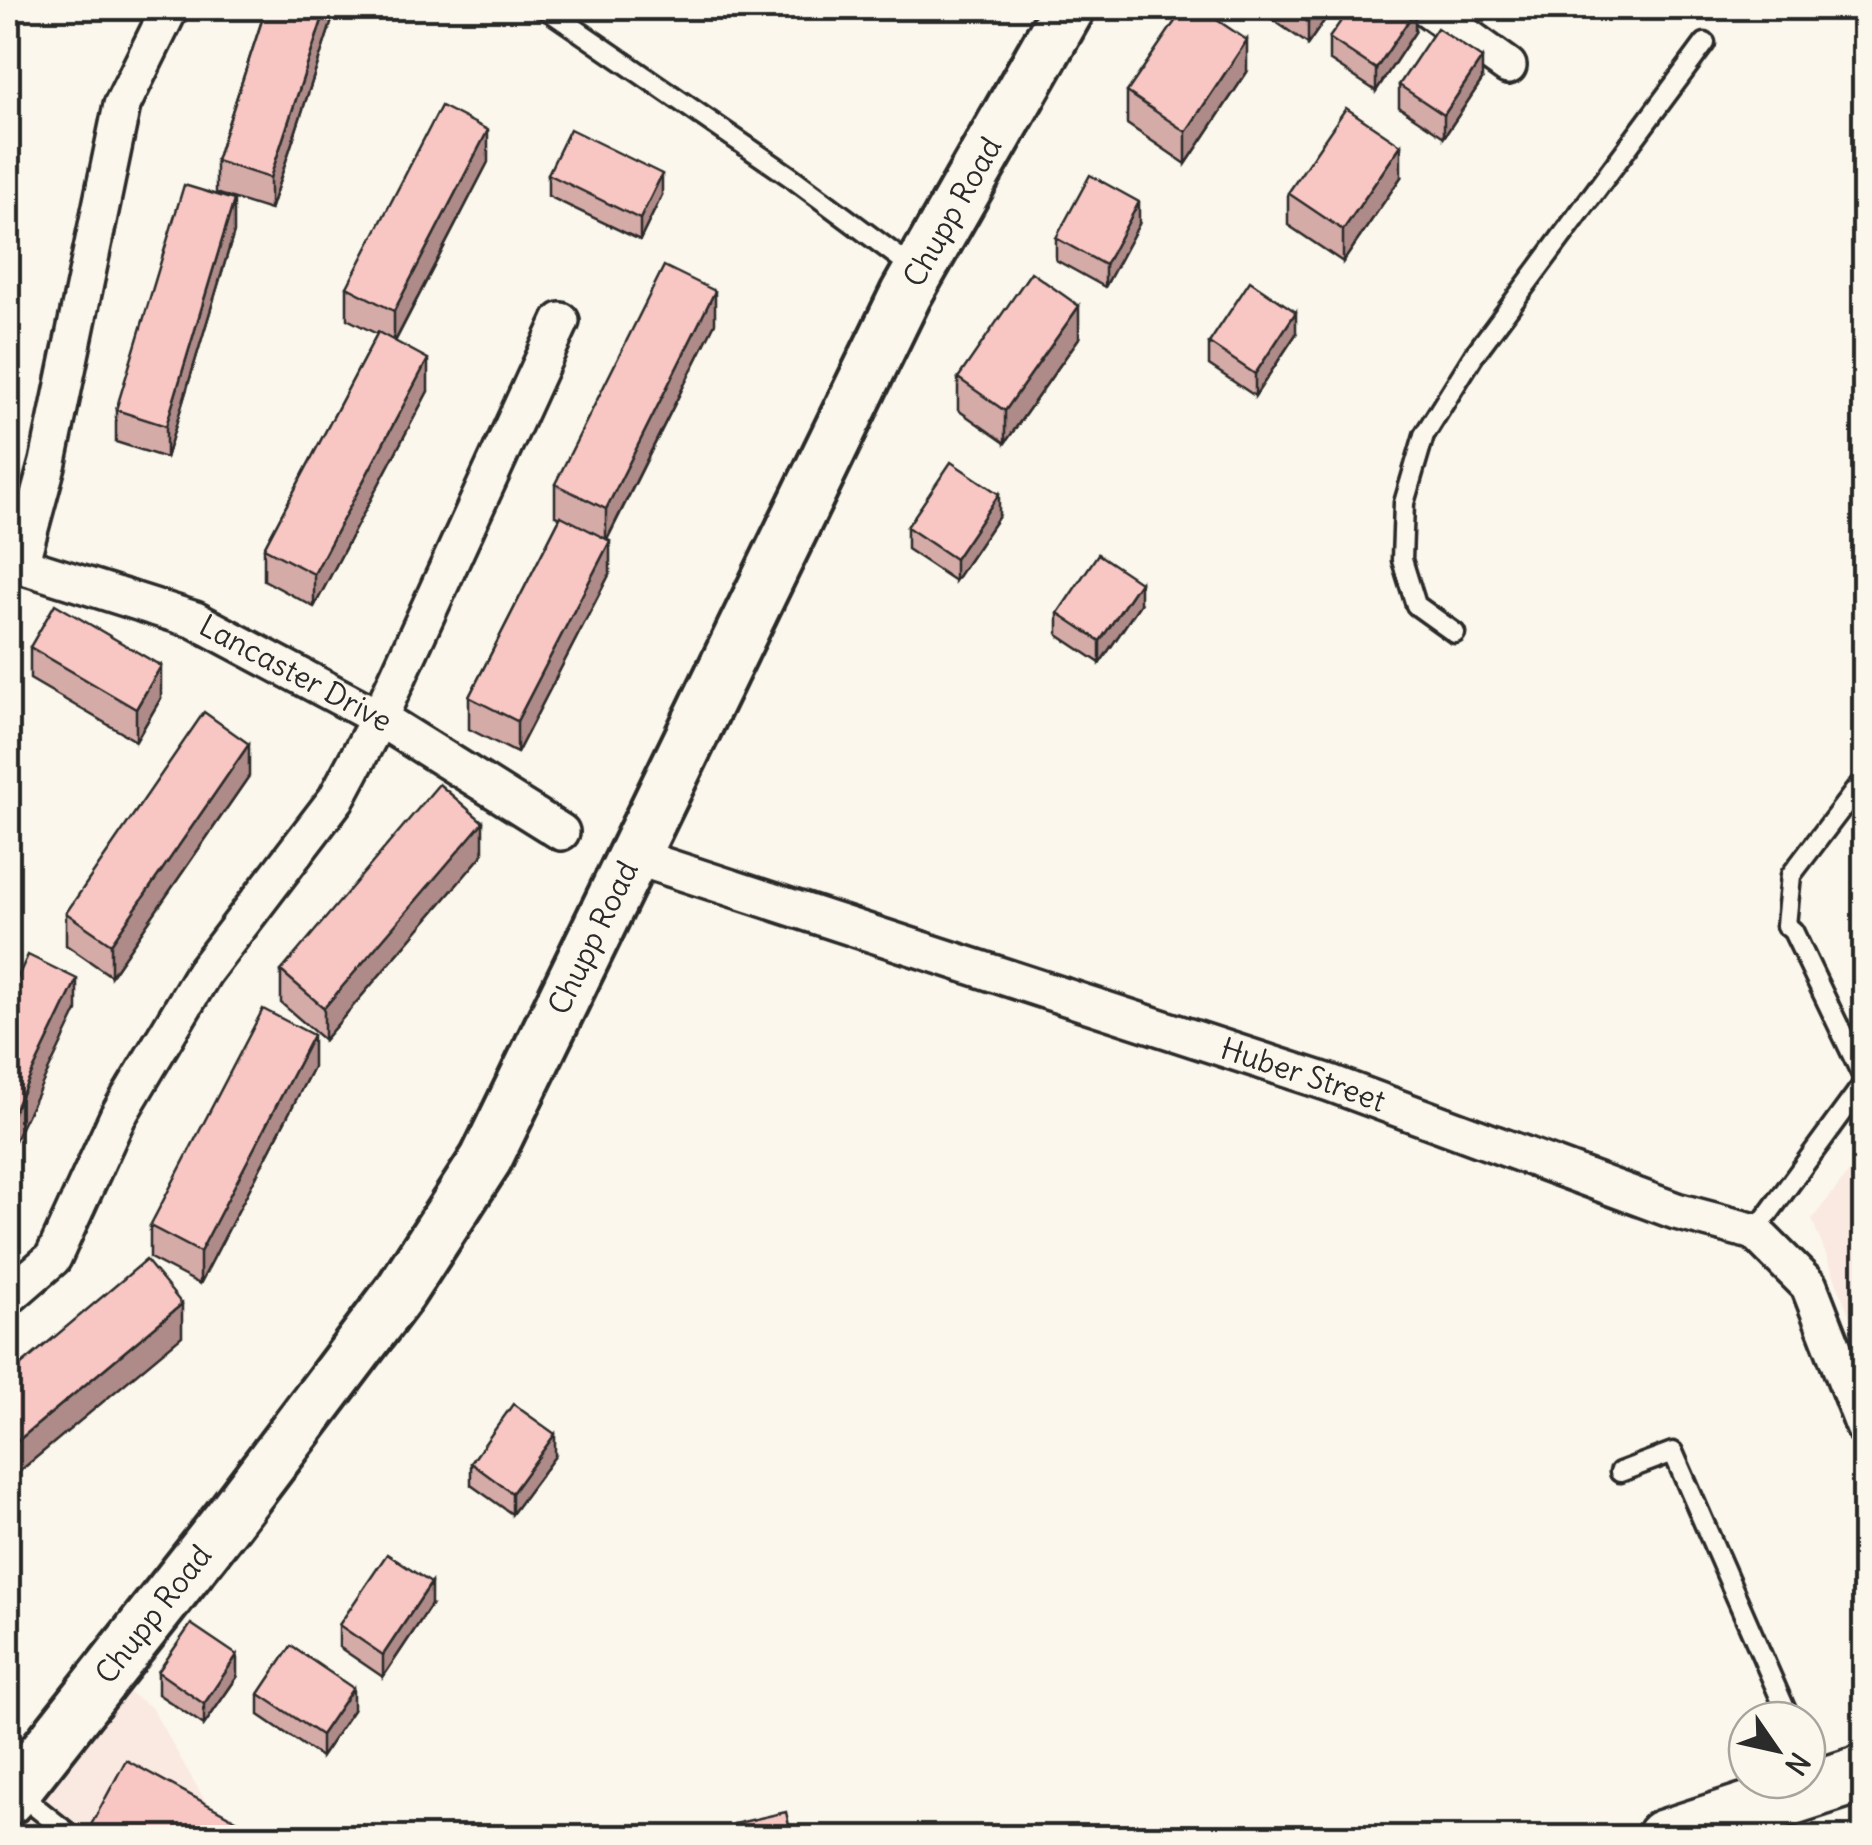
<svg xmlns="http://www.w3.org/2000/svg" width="1872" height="1845" font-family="Delius,sans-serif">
<rect width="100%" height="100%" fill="#fbf7ec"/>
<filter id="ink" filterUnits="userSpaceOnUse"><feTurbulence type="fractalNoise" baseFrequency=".01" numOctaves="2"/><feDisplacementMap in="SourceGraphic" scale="20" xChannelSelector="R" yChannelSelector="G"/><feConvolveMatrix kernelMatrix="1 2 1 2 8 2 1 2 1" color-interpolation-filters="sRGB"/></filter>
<g filter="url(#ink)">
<g fill="#fae9e0">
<path d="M 1864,1153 L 1864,1353 L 1812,1219 Z"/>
<path d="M 114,1683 L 151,1707 L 226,1837 L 8,1837 L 8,1775 Z"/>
</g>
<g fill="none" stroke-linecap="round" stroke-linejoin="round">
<defs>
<g id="lane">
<path d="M 545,8 L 791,177 L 916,270"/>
<path d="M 1455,633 L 1416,605 L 1402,560 L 1404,503 L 1424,435 L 1474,355 L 1705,43"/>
<path d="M 1864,779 L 1791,875 L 1786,925 L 1793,931 L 1864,1079"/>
<path d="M 1755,1232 L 1864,1083"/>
<path d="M 1620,1472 L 1673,1452 L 1790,1720"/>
<path d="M 18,1793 L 72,1836"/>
</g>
<g id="street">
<path d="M 1427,8 L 1508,66"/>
<path id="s1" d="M 8,561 L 195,620 L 379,718 L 561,832"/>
<path d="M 20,565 L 48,462 L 122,105 L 170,8"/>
<path id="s2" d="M 630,855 L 1330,1083 L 1676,1211 L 1755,1232 L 1809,1286 L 1864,1427"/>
<path d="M 8,1297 L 53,1258 L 118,1116 L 204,972 L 336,799 L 379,718 L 561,321"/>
</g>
<g id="secondary">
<path id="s3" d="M 8,1799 L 228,1520 L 400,1292 L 486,1159 L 906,294 L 1069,8"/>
</g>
<path id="primary" d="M 1664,1838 L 1864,1773"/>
</defs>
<use href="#lane" stroke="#2b2b2b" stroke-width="25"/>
<use href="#street" stroke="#2b2b2b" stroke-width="42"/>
<use href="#secondary" stroke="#2b2b2b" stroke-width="58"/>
<use href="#primary" stroke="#2b2b2b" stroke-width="62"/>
<use href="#lane" stroke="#fbf7ec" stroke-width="18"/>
<use href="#street" stroke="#fbf7ec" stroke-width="35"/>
<use href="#secondary" stroke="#fbf7ec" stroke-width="50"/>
<use href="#primary" stroke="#fbf7ec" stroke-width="55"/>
</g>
<g fill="#d5aba8" stroke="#2b2b2b" stroke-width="2.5">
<path d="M 266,8 L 336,8 L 270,210 L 216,193 L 216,161 Z"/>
<path d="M 1263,8 L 1333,8 L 1308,44 L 1263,13 Z"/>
<path d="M 1415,32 L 1376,91 L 1329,60 L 1329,38 Z"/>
<path d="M 1247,72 L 1186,164 L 1127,124 L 1127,92 Z"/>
<path d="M 1482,80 L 1444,137 L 1399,107 L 1399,85 Z"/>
<path d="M 488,162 L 395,342 L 428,391 L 314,607 L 264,580 L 264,548 L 377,334 L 347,319 L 347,287 Z"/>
<path d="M 548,174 L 662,195 L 640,240 L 548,196 Z"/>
<path d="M 1401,177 L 1343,262 L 1288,225 L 1288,193 Z"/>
<path d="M 1139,224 L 1105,287 L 1056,260 L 1056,238 Z"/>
<path d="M 234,232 L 166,458 L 116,442 L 116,410 Z"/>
<path d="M 715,323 L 607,540 L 610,573 L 517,753 L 469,729 L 469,697 L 560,518 L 555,516 L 555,484 Z"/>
<path d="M 1296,334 L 1255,396 L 1209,365 L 1209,343 Z"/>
<path d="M 1079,338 L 1005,443 L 958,410 L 958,378 Z"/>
<path d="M 999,516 L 955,581 L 907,549 L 907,527 Z"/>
<path d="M 1140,604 L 1100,663 L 1058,635 L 1058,613 Z"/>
<path d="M 30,647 L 161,698 L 136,741 L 30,679 Z"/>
<path d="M 249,776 L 111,976 L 66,945 L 66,913 Z"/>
<path d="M 483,854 L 324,1040 L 281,1003 L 281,971 Z"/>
<path d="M 313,1067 L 200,1284 L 150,1258 L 150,1226 Z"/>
<path d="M 555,1456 L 512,1514 L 471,1485 L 471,1463 Z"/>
<path d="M 431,1605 L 383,1677 L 339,1647 L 339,1625 Z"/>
<path d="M 158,1672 L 237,1677 L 204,1725 L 158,1694 Z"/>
<path d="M 259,1694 L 353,1710 L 321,1757 L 259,1715 Z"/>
</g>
<g fill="#ae8b88" stroke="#2b2b2b" stroke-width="2.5">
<path d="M 326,8 L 336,8 L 270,210 L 270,178 Z"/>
<path d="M 1318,8 L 1333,8 L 1308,44 L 1308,22 Z"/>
<path d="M 1415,11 L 1415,32 L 1376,91 L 1376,69 Z"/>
<path d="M 1247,40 L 1247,72 L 1186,164 L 1186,132 Z"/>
<path d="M 1482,58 L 1482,80 L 1444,137 L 1444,115 Z"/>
<path d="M 488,130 L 488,162 L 394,343 L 394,311 Z"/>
<path d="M 1401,145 L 1401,177 L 1343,262 L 1343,230 Z"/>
<path d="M 662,174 L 662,195 L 640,240 L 640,219 Z"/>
<path d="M 234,200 L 234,232 L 166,458 L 166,426 Z"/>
<path d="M 1139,202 L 1139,224 L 1105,287 L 1105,265 Z"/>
<path d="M 715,291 L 715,323 L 606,541 L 606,509 Z"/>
<path d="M 1079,306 L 1079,338 L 1005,443 L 1005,411 Z"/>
<path d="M 1296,312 L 1296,334 L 1255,396 L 1255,374 Z"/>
<path d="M 428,359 L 428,391 L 314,607 L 314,574 Z"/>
<path d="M 999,494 L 999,516 L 955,581 L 955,559 Z"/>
<path d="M 610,541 L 610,573 L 517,753 L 517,721 Z"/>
<path d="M 1140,582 L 1140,604 L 1100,663 L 1100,641 Z"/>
<path d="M 14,621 L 14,653 L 8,662 L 8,630 Z"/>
<path d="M 161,666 L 161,698 L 136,741 L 136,709 Z"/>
<path d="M 249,744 L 249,776 L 111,976 L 111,944 Z"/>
<path d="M 483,822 L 483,854 L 324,1040 L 324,1008 Z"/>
<path d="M 77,979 L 77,1011 L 8,1155 L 8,1123 Z"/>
<path d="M 313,1035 L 313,1067 L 200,1284 L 200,1252 Z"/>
<path d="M 182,1304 L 182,1336 L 8,1481 L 8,1449 Z"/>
<path d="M 555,1434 L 555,1456 L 512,1514 L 512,1493 Z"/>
<path d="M 431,1583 L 431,1605 L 383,1677 L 383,1655 Z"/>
<path d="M 237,1655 L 237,1677 L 204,1725 L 204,1704 Z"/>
<path d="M 353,1688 L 353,1710 L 321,1757 L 321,1735 Z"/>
</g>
<g fill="#f8c7c3" stroke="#2b2b2b" stroke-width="2.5">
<path d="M 266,8 L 326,8 L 270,178 L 216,161 Z"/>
<path d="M 1184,8 L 1199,8 L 1247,40 L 1186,132 L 1127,92 Z"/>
<path d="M 1287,8 L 1318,8 L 1308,22 Z"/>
<path d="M 1350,8 L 1410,8 L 1415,11 L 1376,69 L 1329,38 Z"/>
<path d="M 1437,28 L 1482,58 L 1444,115 L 1399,85 Z"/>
<path d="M 441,106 L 488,130 L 394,311 L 347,287 Z"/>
<path d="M 1346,108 L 1401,145 L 1343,230 L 1288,193 Z"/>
<path d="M 570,129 L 662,174 L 640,219 L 548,174 Z"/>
<path d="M 1090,175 L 1139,202 L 1105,265 L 1056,238 Z"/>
<path d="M 184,185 L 234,200 L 166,426 L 116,410 Z"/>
<path d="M 664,266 L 715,291 L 606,509 L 555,484 Z"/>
<path d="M 1031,272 L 1079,306 L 1005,411 L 958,378 Z"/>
<path d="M 1250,281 L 1296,312 L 1255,374 L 1209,343 Z"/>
<path d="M 378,332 L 428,359 L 314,574 L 264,548 Z"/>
<path d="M 951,462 L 999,494 L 955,559 L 907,527 Z"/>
<path d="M 561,516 L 610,541 L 517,721 L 469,697 Z"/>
<path d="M 1098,554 L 1140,582 L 1100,641 L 1058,613 Z"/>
<path d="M 55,604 L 161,666 L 136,709 L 30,647 Z"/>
<path d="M 8,616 L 14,621 L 8,630 Z"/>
<path d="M 204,712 L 249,744 L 111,944 L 66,913 Z"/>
<path d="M 439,784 L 483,822 L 324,1008 L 281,971 Z"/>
<path d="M 28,955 L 77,979 L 8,1123 L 8,998 Z"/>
<path d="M 263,1009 L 313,1035 L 200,1252 L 150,1226 Z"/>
<path d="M 146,1260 L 182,1304 L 8,1449 L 8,1376 Z"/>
<path d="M 513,1404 L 555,1434 L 512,1493 L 471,1463 Z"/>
<path d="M 387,1554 L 431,1583 L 383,1655 L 339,1625 Z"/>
<path d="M 191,1624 L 237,1655 L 204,1704 L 158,1672 Z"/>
<path d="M 291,1646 L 353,1688 L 321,1735 L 259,1694 Z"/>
<path d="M 126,1760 L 269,1838 L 84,1838 Z"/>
<path d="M 786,1812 L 792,1838 L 737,1838 L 734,1824 Z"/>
</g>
</g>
<g text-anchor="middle" stroke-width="8" stroke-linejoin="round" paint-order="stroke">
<g font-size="30" fill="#2b2b2b" stroke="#fbf7ec">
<text dy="10" stroke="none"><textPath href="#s3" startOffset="1855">Chupp Road</textPath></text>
<text dy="10" stroke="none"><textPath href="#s1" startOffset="310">Lancaster Drive</textPath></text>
<text dy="10" stroke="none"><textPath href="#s3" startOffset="1045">Chupp Road</textPath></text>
<text dy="10" stroke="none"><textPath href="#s2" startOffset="708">Huber Street</textPath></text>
<text dy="10" stroke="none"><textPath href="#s3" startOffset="235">Chupp Road</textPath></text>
</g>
</g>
<rect width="1872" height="1845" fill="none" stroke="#fbf7ec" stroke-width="40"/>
<rect x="20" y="20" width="1832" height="1805" fill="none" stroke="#2b2b2b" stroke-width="4" filter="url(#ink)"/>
<g transform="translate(1777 1750) rotate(124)"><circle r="48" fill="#fbf7ec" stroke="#a8a59f" stroke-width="2.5"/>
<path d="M0-8L18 38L0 25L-18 38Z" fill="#2b2b2b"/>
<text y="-15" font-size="28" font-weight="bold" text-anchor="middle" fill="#2b2b2b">N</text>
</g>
</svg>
